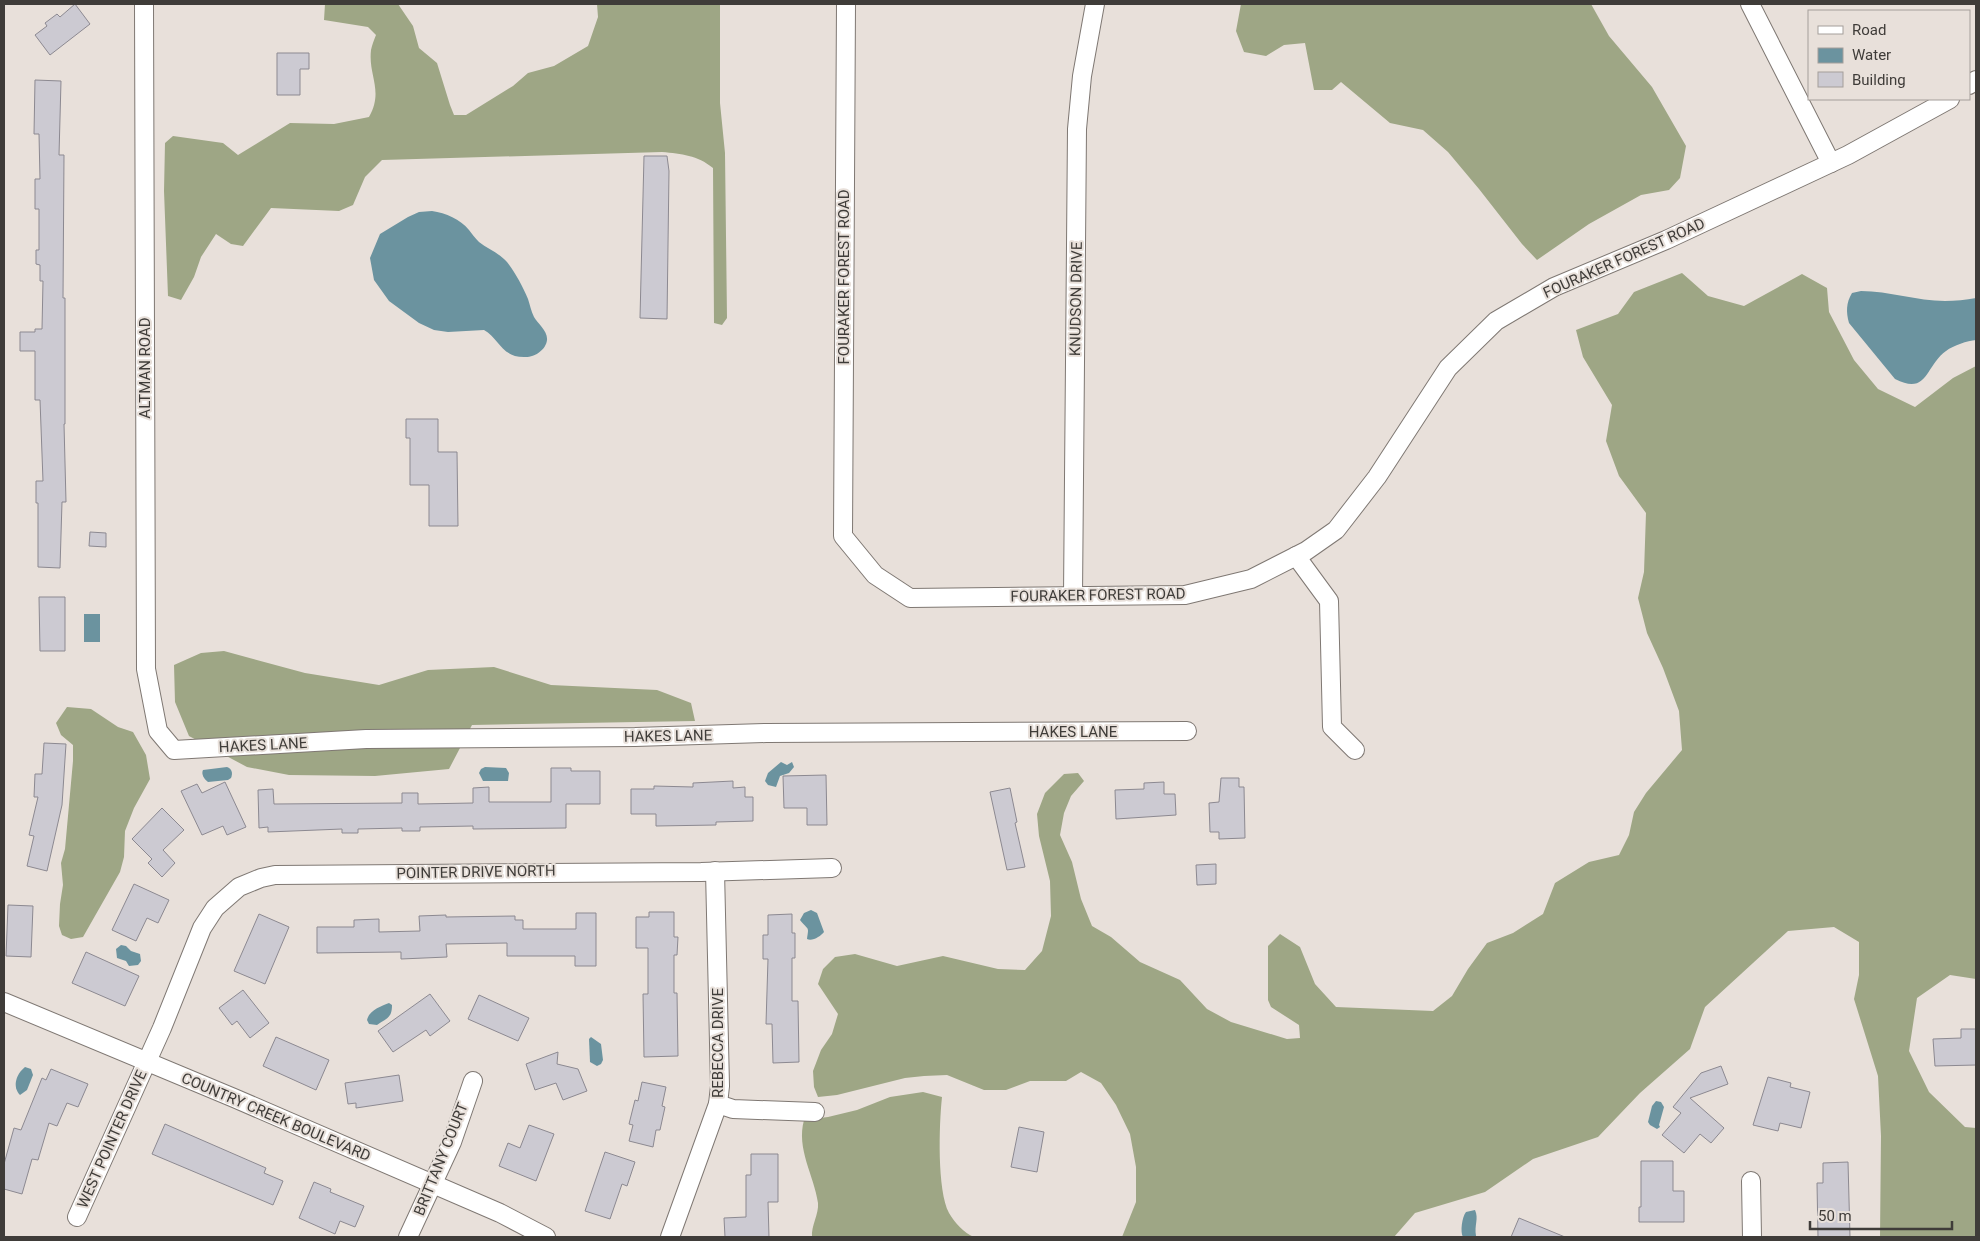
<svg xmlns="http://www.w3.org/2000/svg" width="1980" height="1241" font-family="Roboto,sans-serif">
<rect width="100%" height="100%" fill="#e8e0da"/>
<g fill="#9ea685">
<path d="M 325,4 L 398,4 L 413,26 L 419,48 L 437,63 L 450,105 L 454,115 L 466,115 L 513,86 L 528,73 L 554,66 L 588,46 L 598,17 L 597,4 L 720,4 L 720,103 L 725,153 L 727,318 L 722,325 L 714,323 L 713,168 C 697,155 682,154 662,152 L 382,160 L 365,177 L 353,205 L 339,211 L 271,208 L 243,246 L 231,244 L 216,234 L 201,257 L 194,277 L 181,300 L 168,296 L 164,191 L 165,143 L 173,136 L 223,143 L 238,155 L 290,123 L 334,124 L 369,117 C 384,90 368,76 371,50 C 372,45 374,40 376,35 L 368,27 L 324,20 Z"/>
<path d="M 1241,4 L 1591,4 L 1609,36 L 1652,87 L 1686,146 L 1680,178 L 1669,190 L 1641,195 L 1589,224 L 1537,260 L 1522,244 L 1479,189 L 1448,152 L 1423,130 L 1390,123 L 1341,82 L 1332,90 L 1314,90 L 1305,43 L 1284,45 L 1266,56 L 1244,52 L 1236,31 Z"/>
<path d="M 1682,273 L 1708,296 L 1744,306 L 1802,274 L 1827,288 L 1829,312 L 1854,360 L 1878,389 L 1915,407 L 1953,378 L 1976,366 L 1976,979 L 1950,975 L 1917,998 L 1909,1051 L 1929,1092 L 1965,1127 L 1976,1128 L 1976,1237 L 1880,1237 L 1881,1136 L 1878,1076 L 1854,999 L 1859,975 L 1859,942 L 1834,927 L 1788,931 L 1705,1007 L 1690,1049 L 1640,1093 L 1598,1137 L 1533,1159 L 1485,1192 L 1415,1213 L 1394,1237 L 1122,1237 L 1136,1202 L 1136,1167 L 1130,1134 L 1116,1105 L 1101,1083 L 1081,1072 L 1066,1081 L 1030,1081 L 1006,1090 L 984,1090 L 947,1075 L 924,1076 L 905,1078 L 837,1095 L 818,1097 L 814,1087 L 813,1071 L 821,1050 L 832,1034 L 838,1014 L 818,984 L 823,969 L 835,957 L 855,954 L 897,966 L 943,956 L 998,969 L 1025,970 L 1042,951 L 1051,916 L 1050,881 L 1039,836 L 1037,814 L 1045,793 L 1064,774 L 1078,773 L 1084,781 L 1071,796 L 1064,813 L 1060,835 L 1072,862 L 1081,899 L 1092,926 L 1111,937 L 1140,962 L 1180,980 L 1207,1009 L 1231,1022 L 1287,1039 L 1300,1038 L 1299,1025 L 1271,1007 L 1268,1000 L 1268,946 L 1280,934 L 1300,947 L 1315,984 L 1336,1007 L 1433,1011 L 1452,996 L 1468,969 L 1487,943 L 1513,933 L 1543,914 L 1555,883 L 1589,862 L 1619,855 L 1629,835 L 1634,812 L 1646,793 L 1682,750 L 1679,711 L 1663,668 L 1647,633 L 1638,598 L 1644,572 L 1646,513 L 1619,476 L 1606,441 L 1612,405 L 1583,357 L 1576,330 L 1618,314 L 1634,292 Z"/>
<path d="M 224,651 L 305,673 L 379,685 L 428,670 L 494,667 L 551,685 L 657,690 L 691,703 L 695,721 L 472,725 L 449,769 L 375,776 L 289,775 L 247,767 L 189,736 L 175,702 L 174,665 L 201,653 Z"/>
<path d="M 67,707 L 91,709 L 118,727 L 133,732 L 146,755 L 150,779 L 134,808 L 125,831 L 124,857 L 120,872 L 83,937 L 71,939 L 62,935 L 59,926 L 60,904 L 63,885 L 61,863 L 65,849 L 73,761 L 73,745 L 61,735 L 56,723 Z"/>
<path d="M 923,1092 L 942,1097 C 939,1125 937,1190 949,1213 C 955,1223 964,1233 974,1237 L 812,1237 C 811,1226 819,1214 818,1203 C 814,1175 796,1149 804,1120 L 828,1117 L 857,1110 L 890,1097 Z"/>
</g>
<g fill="#6b939f">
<path d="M 432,211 C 446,213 460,219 469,230 C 472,234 475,238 479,242 C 488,249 499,253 507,262 C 515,272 523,287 528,299 C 530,305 531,311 534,317 C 538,324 548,331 547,340 C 546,350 534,358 524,357 C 501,357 499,338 484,330 L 448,332 L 434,330 L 419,323 L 389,301 L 374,280 L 370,258 L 380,234 L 408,217 L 419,212 Z"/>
<path d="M 1861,291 C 1889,291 1917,301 1945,301 C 1955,301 1966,300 1976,298 L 1976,340 C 1967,341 1954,345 1946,351 C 1925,366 1928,396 1895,379 L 1849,323 C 1846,312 1846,303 1852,293 Z"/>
<rect x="84" y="614" width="16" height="28"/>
<path d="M 781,762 L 787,765 L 792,762 L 794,767 L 789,773 L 780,776 L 776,787 L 768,785 L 765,781 L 768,773 Z"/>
<path d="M 227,767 C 232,769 233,773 231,778 L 228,780 L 208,782 C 204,779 201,774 203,770 Z"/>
<path d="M 485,767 L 506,768 L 509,773 L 508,781 L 483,781 L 479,773 L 481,769 Z"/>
<path d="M 811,910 L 817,913 L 824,932 C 821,936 812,942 807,939 C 809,926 809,931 800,920 L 804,913 Z"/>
<path d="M 121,945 L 126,946 L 131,951 L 140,954 L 141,961 L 138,965 L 129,966 L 126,961 L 117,958 L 116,949 Z"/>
<path d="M 389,1003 L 392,1005 C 392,1018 387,1018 377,1025 L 369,1024 L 367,1020 C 369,1010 382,1006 389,1003 Z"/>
<path d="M 591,1037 L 601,1044 L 603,1060 L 601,1064 L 597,1066 L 590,1062 L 589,1039 Z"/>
<path d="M 25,1067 L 31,1069 L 33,1075 L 27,1090 L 20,1095 C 12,1087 16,1074 25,1067 Z"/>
<path d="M 1656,1101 L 1661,1102 L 1664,1107 L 1659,1125 L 1660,1127 L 1657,1129 L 1650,1125 L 1648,1122 L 1652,1106 Z"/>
<path d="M 1475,1210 C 1479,1219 1474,1225 1476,1236 L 1463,1237 C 1460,1232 1462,1217 1466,1212 Z"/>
</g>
<g fill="#cccad2" stroke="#8c8991">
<path d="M 75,4 L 90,24 L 50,55 L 35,35 L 47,26 L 45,23 L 57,14 L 60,17 Z"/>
<path d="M 277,53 L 309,53 L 309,69 L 300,69 L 300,95 L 277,95 Z"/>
<path d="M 35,80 L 61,81 L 59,155 L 64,155 L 63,298 L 65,298 L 65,424 L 64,424 L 66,502 L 62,502 L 60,568 L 38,567 L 38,503 L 36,503 L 36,481 L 43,481 L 40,400 L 35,400 L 35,351 L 20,351 L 20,332 L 35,332 L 35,329 L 42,329 L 43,281 L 40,281 L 40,265 L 36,264 L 36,250 L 39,250 L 39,209 L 35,209 L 35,179 L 40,179 L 39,134 L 34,134 Z"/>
<path d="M 644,156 L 667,156 L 669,171 L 667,319 L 640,318 Z"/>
<path d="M 406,419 L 438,419 L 438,452 L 457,452 L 458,526 L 429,526 L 429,485 L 410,485 L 410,438 L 406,438 Z"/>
<path d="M 90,532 L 106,533 L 106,547 L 89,546 Z"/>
<path d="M 39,597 L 65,597 L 65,651 L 40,651 Z"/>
<path d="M 44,743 L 66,744 L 62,805 L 47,871 L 27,866 L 34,836 L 29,835 L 38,797 L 34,797 L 35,774 L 42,774 Z"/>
<path d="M 551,768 L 571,768 L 571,771 L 600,771 L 600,804 L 566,804 L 566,828 L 473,829 L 473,826 L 420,827 L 420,831 L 402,831 L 402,828 L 358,829 L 358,833 L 342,833 L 342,829 L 268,832 L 268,827 L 259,828 L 258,790 L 273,789 L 274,804 L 402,803 L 402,793 L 418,793 L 418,804 L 473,803 L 473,788 L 489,787 L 489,802 L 551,802 Z"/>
<path d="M 826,775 L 827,825 L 807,825 L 807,808 L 784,808 L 783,776 Z"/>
<path d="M 1221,778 L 1239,778 L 1239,787 L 1244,787 L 1245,838 L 1219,839 L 1219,832 L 1210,832 L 1209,803 L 1219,802 Z"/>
<path d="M 733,781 L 733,788 L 745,787 L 745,797 L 753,797 L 753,821 L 716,822 L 716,825 L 656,826 L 656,814 L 631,814 L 631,789 L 654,789 L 654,786 L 693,787 L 693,783 Z"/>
<path d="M 225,782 L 246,827 L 227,835 L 223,826 L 202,835 L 181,791 L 197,784 L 202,793 Z"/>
<path d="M 1164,782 L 1164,794 L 1175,794 L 1176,815 L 1116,819 L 1115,790 L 1144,789 L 1144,783 Z"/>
<path d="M 1010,788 L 1017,822 L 1015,823 L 1025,867 L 1007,870 L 990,792 Z"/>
<path d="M 162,808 L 184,830 L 163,850 L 175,863 L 162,877 L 148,863 L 152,859 L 132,839 Z"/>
<path d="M 1216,864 L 1216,884 L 1197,885 L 1196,865 Z"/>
<path d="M 134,884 L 169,900 L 158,923 L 147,918 L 136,941 L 112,930 Z"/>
<path d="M 8,905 L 33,906 L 31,957 L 6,956 Z"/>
<path d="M 649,912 L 674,912 L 674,937 L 678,937 L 677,955 L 674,955 L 674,993 L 677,993 L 678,1056 L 644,1057 L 643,994 L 648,994 L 648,948 L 636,948 L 636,917 L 649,917 Z"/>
<path d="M 576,913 L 596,913 L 596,966 L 575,966 L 575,956 L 507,956 L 507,943 L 446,944 L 447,957 L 401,959 L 401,952 L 317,953 L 317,927 L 354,927 L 354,920 L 379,919 L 379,932 L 420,931 L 419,916 L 446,915 L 446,917 L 515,916 L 515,920 L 523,920 L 523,929 L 576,929 Z"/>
<path d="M 259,914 L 289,927 L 265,984 L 234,971 Z"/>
<path d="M 792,914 L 792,933 L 795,933 L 795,958 L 792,958 L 792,1001 L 798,1001 L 799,1062 L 773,1063 L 772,1024 L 766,1024 L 768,959 L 763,959 L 763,935 L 768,935 L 768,915 Z"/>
<path d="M 86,952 L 139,976 L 125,1006 L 72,983 Z"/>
<path d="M 243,990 L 269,1023 L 250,1038 L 237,1021 L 232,1025 L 219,1008 Z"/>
<path d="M 430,994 L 450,1021 L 430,1036 L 426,1030 L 393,1052 L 378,1031 Z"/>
<path d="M 479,995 L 529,1018 L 518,1041 L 468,1019 Z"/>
<path d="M 1961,1029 L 1976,1029 L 1976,1065 L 1935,1066 L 1933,1039 L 1961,1038 Z"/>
<path d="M 276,1037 L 329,1060 L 316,1090 L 263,1066 Z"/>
<path d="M 558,1052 L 557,1064 L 578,1069 L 587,1091 L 563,1100 L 556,1083 L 535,1090 L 526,1064 Z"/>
<path d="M 1721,1066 L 1728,1084 L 1690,1098 L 1724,1128 L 1711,1143 L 1700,1134 L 1684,1153 L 1662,1135 L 1681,1113 L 1673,1107 L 1701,1073 Z"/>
<path d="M 51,1069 L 88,1084 L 78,1107 L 67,1103 L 57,1126 L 49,1123 L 38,1160 L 32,1159 L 22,1194 L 4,1189 L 4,1164 L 14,1128 L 21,1130 L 42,1078 L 46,1080 Z"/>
<path d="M 399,1075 L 403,1101 L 356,1108 L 356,1103 L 348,1104 L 345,1083 Z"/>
<path d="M 1768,1077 L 1791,1083 L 1790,1087 L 1810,1092 L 1801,1128 L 1780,1123 L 1778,1131 L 1753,1125 Z"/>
<path d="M 642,1082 L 666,1087 L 662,1106 L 665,1107 L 660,1130 L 656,1130 L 653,1147 L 629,1141 L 633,1125 L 629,1124 L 635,1100 L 638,1101 Z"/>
<path d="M 165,1124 L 266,1168 L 264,1173 L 283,1181 L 273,1205 L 152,1154 Z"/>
<path d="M 529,1125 L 554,1134 L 536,1181 L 499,1166 L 508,1143 L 520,1148 Z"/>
<path d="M 1019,1127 L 1044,1132 L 1037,1172 L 1011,1167 Z"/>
<path d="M 605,1152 L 635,1162 L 627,1186 L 622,1184 L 610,1219 L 585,1211 Z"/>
<path d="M 751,1154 L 778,1154 L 778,1202 L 768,1202 L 769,1237 L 725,1237 L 724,1218 L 746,1217 L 746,1175 L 751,1175 Z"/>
<path d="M 1641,1161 L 1673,1161 L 1673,1191 L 1684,1191 L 1684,1222 L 1639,1222 L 1639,1207 L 1641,1207 Z"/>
<path d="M 1848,1162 L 1850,1237 L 1818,1237 L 1817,1183 L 1823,1183 L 1823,1163 Z"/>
<path d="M 314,1182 L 331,1189 L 330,1192 L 364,1206 L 355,1227 L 340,1221 L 335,1234 L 299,1218 Z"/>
<path d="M 1519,1218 L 1565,1237 L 1511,1237 Z"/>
</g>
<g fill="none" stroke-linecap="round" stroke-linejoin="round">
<defs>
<g id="street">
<path d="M 144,4 L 146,669 L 158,731 L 174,750 L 366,739 L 635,737 L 766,733 L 1187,731"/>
<path d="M 846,4 L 843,536 L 875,575 L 910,598 L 1185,595 L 1251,579 L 1306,551 L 1336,530 L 1377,477 L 1448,368 L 1496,321 L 1554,287 L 1666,240 L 1848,155 L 1950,99"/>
<path d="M 1750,4 L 1831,163"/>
<path d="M 1969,85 L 1976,80"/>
<path d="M 1296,556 L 1329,601 L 1332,727 L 1355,750"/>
<path d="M 1073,596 L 1077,129 L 1082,76 L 1095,4"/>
<path d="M 4,1002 L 234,1098 L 500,1213 L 546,1237"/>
<path d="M 718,1104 L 733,1109 L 815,1112"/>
<path d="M 1751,1181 L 1752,1237"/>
<path d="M 77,1217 L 162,1028 L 202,928 L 215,908 L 239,887 L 261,878 L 275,875 L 701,872 L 832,868"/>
<path d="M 408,1237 L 452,1142 L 473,1081"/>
<path d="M 670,1237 L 718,1104 L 720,1086 L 715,871"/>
</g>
</defs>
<use href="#street" stroke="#7f7873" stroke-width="20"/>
<use href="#street" stroke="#fff" stroke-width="18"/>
</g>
<g text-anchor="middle" stroke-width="4" stroke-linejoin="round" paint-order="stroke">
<g font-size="15" fill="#3f3c39" stroke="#e8e0da">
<text transform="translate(1624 258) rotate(-24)" y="5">FOURAKER FOREST ROAD</text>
<text transform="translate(844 277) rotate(-90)" y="5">FOURAKER FOREST ROAD</text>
<text transform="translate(1076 299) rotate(-89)" y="5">KNUDSON DRIVE</text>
<text transform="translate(145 368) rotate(-90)" y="5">ALTMAN ROAD</text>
<text transform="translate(1098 595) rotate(-1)" y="5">FOURAKER FOREST ROAD</text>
<text x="1073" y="737">HAKES LANE</text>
<text transform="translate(668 736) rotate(-1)" y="5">HAKES LANE</text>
<text transform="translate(263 745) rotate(-3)" y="5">HAKES LANE</text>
<text transform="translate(476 872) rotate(-1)" y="5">POINTER DRIVE NORTH</text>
<text transform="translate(718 1043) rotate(-90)" y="5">REBECCA DRIVE</text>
<text transform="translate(276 1117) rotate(23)" y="5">COUNTRY CREEK BOULEVARD</text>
<text transform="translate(112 1139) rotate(-66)" y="5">WEST POINTER DRIVE</text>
<text transform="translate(441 1159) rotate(-68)" y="5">BRITTANY COURT</text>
</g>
</g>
<rect width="1980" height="1241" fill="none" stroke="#3f3c39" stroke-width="10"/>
<rect x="1808" y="10" width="162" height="90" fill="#e8e0da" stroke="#a49e9a"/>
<rect x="1818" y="26" width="25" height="8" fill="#ffffff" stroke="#a49e9a"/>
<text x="1852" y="35" font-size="15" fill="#3f3c39">Road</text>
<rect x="1818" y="48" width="25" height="15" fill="#6b939f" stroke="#a49e9a"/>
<text x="1852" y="60" font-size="15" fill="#3f3c39">Water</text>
<rect x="1818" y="72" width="25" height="15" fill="#cccad2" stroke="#a49e9a"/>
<text x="1852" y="85" font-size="15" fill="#3f3c39">Building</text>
<path d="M1810 1221v8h142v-8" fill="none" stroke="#3f3c39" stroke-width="2.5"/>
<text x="1818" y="1221" font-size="15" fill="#3f3c39" stroke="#e8e0da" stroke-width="4" paint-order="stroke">50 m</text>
</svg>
